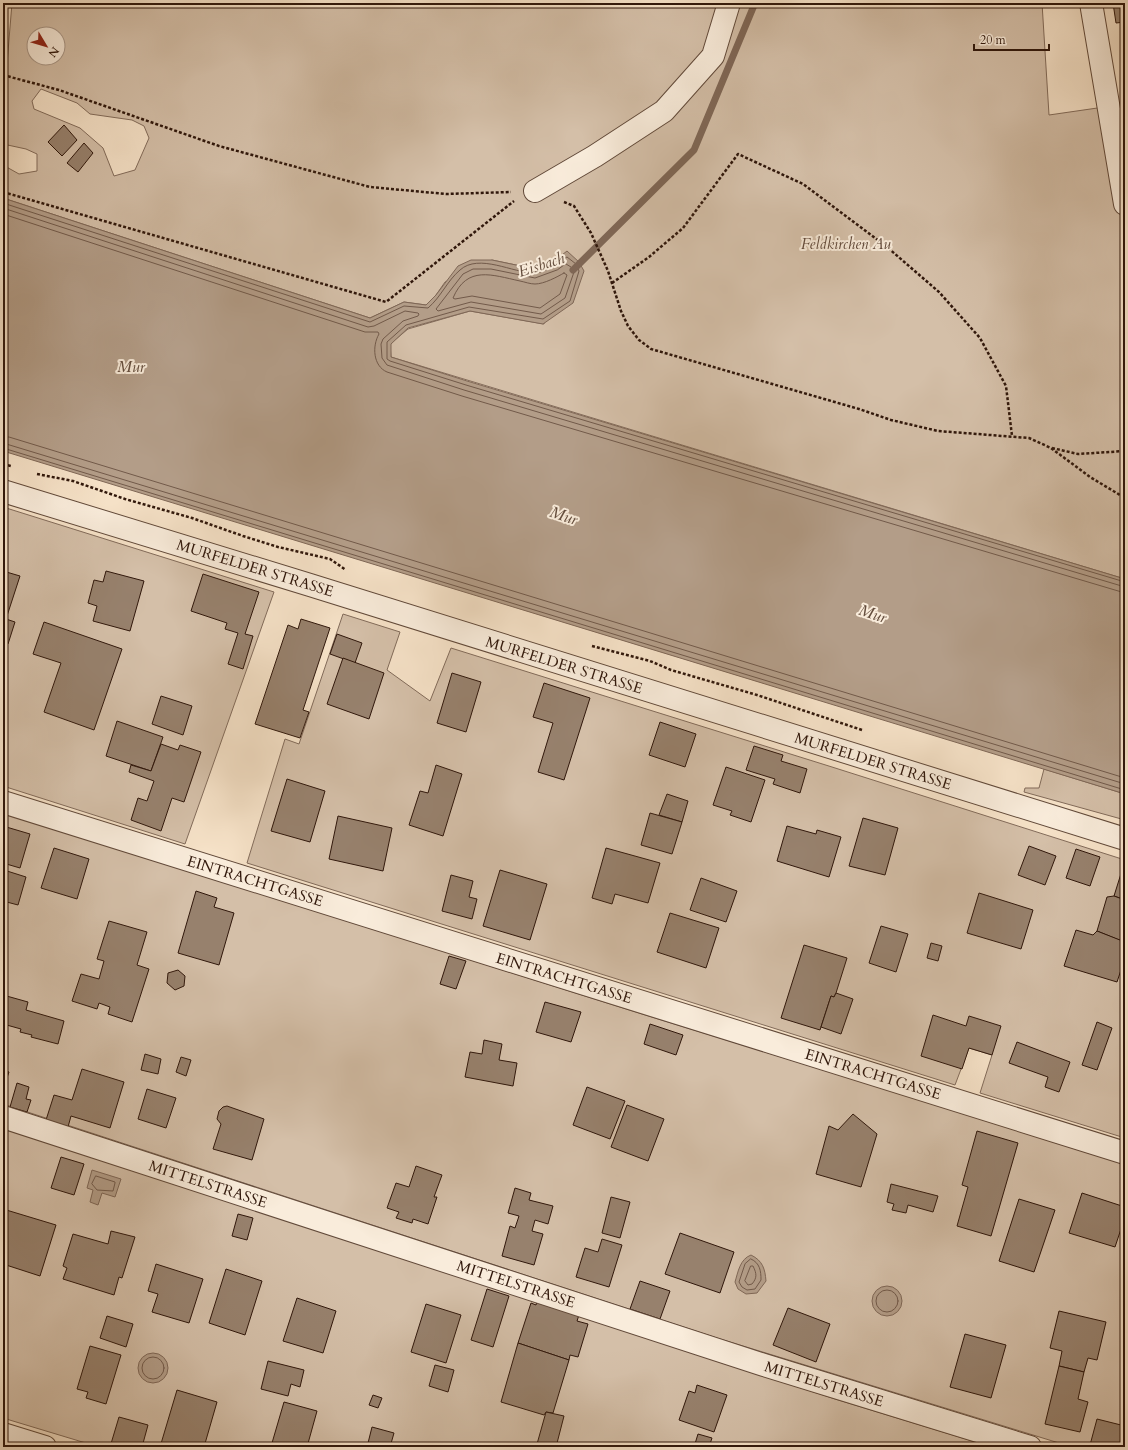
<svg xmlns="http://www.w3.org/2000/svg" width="1128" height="1450" font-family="Cardo,serif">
<rect width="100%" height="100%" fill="#f6e2c8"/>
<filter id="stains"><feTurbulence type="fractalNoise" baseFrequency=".005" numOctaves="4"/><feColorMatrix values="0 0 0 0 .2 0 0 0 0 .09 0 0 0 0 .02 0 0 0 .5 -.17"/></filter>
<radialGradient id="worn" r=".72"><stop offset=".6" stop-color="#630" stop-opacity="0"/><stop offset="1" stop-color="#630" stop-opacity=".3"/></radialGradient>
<g fill="#d4bfa8" stroke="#826b5a" fill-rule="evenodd">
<path d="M 12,3 L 1042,3 L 1049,115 L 1125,104 L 1125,579 L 391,357 L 390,344 L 408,329 L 470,311 L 544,324 L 553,262 L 535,269 L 492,260 L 445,282 L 436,295 L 426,305 L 404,302 L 370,318 L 3,198 L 4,186 L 3,165 L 19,174 L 37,171 L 37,154 L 26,149 L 3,144 L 3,63 L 7,64 ZM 34,34 L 58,34 L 58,58 L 34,58 ZM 41,89 L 77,103 L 90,114 L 132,120 L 144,126 L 149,138 L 135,170 L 114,176 L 103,148 L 80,128 L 34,109 L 32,101 Z"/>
<path d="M 3,507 L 274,592 L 185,844 L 3,786 Z"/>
<path d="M 343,614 L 400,632 L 387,670 L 430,701 L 451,648 L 832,767 L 1125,860 L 1125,1138 L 980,1093 L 992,1055 L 969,1048 L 955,1085 L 247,863 L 285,739 L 299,744 Z"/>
<path d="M 1044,769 L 1125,794 L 1125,820 L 1024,792 L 1025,788 L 1039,788 Z"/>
<path d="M 3,812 L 642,1014 L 1125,1163 L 1125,1447 L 1072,1447 L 717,1338 L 3,1104 Z"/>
<path d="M 3,1127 L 835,1399 L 992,1447 L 99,1447 L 3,1418 Z"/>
</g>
<g fill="#b39d88" stroke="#7f6756">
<path d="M 3,198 L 370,318 L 404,302 L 426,305 L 436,295 L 458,266 L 471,260 L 492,260 L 535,269 L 553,262 L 567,251 L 579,262 L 584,271 L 573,303 L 543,324 L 470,311 L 408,328 L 391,344 L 391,357 L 467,381 L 1125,579 L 1125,794 L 3,451 Z"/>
<path d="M 92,1170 L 121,1179 L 115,1197 L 102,1193 L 98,1205 L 90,1202 L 93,1190 L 87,1188 Z"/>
<path d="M 751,1255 C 763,1261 765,1269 766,1281 L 757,1293 L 746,1294 L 738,1289 L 735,1282 C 738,1272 740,1259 751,1255 Z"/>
<circle cx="887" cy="1301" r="15"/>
<circle cx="153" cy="1368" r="15"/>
</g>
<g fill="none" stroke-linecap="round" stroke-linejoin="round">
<g stroke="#725a4a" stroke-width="1">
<path d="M 3,203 L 370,322 L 404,306 L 428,308 C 441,297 447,281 460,270 C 479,253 513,273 534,273 C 547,273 557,261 567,257 L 576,264 L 579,271 L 570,301 L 543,319 L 469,307 L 406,325 L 387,342 L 387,359 L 390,361 L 466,385 L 1125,582"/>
<path d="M 3,208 L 368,327 L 374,326 L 405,311 L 418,313 L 419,314 L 418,316 L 403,321 L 383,339 L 381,344 L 382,358 L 387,365 L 464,390 L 1125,587"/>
<path d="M 3,214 L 365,332 L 378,332 L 379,334 C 372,346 373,366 387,372 L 462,396 L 1125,593"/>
<path d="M 566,264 L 571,267 L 574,272 L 565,298 L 541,314 L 471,302 L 438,311 L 436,309 L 463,274 L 473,269 L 491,269 L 535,278 L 557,270 Z"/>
<path d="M 564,273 L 567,275 L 560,294 L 540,308 L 472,296 L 455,299 L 453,298 C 467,265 492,275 520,281 C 525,282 530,284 535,284 C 544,284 557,277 564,273 Z"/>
<path d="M 3,437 L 9,437 L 1125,778"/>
<path d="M 3,443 L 1125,784"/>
<path d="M 3,448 L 1125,790"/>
<path d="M 96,1176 L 115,1182 L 115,1183 L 113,1191 L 97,1190 L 92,1184 Z"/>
<path d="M 751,1259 C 760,1263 761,1271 761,1280 L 755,1289 L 747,1290 L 742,1287 L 739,1282 L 745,1264 Z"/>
<path d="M 751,1266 L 753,1266 C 757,1274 757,1278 752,1284 L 748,1285 L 745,1281 Z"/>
<circle cx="887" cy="1301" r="11"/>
<circle cx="153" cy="1368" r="11"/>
</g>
<path stroke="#7f6756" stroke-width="7" d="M 573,270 L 694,150 L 755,3"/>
</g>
<g fill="#97816d" stroke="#30170b">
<path d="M 1113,3 L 1125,3 L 1125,22 L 1116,23 Z"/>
<path d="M 64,125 L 77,140 L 62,156 L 48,142 Z"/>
<path d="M 84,143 L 93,153 L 78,172 L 67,163 Z"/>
<path d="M 3,571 L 20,576 L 6,619 L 15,622 L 8,644 L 3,643 Z"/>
<path d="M 106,571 L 144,581 L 130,631 L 93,621 L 97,606 L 88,603 L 94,580 L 103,582 Z"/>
<path d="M 203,574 L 259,592 L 245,634 L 253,636 L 243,669 L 228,664 L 238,633 L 225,629 L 227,623 L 191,611 Z"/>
<path d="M 301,619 L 330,628 L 303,710 L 309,712 L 300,738 L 255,724 L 288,625 L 298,629 Z"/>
<path d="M 44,622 L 122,649 L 94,730 L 44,712 L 61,663 L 33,654 Z"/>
<path d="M 337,634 L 362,643 L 355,663 L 330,654 Z"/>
<path d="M 343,658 L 384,673 L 369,719 L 327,704 Z"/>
<path d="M 452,673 L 481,682 L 466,732 L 437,723 Z"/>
<path d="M 544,683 L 590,698 L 564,780 L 538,772 L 553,723 L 533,717 Z"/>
<path d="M 161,696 L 192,706 L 183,735 L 152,724 Z"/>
<path d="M 117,721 L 163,737 L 151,771 L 106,756 Z"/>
<path d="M 660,722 L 696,734 L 685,767 L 649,755 Z"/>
<path d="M 161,744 L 178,750 L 180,745 L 201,752 L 184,802 L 172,798 L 161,831 L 131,820 L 138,798 L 147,801 L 154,781 L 129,772 L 131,765 L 151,771 Z"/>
<path d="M 754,746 L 783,755 L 781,761 L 807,769 L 800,793 L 773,784 L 775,779 L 746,770 Z"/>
<path d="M 436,765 L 462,774 L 443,836 L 409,825 L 420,791 L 428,793 Z"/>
<path d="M 726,767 L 765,780 L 751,822 L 730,815 L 732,811 L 713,805 Z"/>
<path d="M 287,779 L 325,791 L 310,842 L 271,831 Z"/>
<path d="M 667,794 L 688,801 L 682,822 L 659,815 Z"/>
<path d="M 650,813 L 682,822 L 672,854 L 641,845 Z"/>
<path d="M 338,816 L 392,828 L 383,871 L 329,859 Z"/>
<path d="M 863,818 L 898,828 L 885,875 L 849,866 Z"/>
<path d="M 3,826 L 30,834 L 20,868 L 3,863 Z"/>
<path d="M 787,826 L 816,834 L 817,830 L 841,837 L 829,877 L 777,861 Z"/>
<path d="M 1029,846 L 1056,856 L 1045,885 L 1018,875 Z"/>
<path d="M 54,848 L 89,859 L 77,899 L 41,888 Z"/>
<path d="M 606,848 L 660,863 L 648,903 L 615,894 L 612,904 L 592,898 Z"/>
<path d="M 1076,849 L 1100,857 L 1090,886 L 1066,878 Z"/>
<path d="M 1124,864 L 1125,864 L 1125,900 L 1114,896 Z"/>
<path d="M 500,870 L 547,884 L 530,940 L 483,926 Z"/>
<path d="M 7,871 L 26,877 L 18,905 L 3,901 L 3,883 Z"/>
<path d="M 451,875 L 473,881 L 469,897 L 477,899 L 472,919 L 442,911 Z"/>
<path d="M 701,878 L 737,891 L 726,922 L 690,910 Z"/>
<path d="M 196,891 L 217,898 L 214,907 L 234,913 L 219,965 L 178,953 Z"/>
<path d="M 979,893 L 1033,910 L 1021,949 L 967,933 Z"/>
<path d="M 1114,896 L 1125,900 L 1124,942 L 1097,931 L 1107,897 Z"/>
<path d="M 670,913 L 719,928 L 706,968 L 657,952 Z"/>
<path d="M 109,921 L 147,932 L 137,965 L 149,969 L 132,1022 L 108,1014 L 110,1007 L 99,1003 L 97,1009 L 72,1001 L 81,974 L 99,979 L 104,961 L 97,959 Z"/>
<path d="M 881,926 L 908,934 L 896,972 L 869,963 Z"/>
<path d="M 1076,930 L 1093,935 L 1097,931 L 1125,942 L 1125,958 L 1117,982 L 1064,966 Z"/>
<path d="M 931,943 L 942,946 L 938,961 L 927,958 Z"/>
<path d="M 804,945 L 847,958 L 836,993 L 834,997 L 831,996 L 820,1030 L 781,1018 Z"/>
<path d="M 449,956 L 466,961 L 456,989 L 440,984 Z"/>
<path d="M 178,970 L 185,976 L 184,986 L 175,990 L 167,983 L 168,973 Z"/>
<path d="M 836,993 L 853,999 L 841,1034 L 821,1027 L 831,996 L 834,997 Z"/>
<path d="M 3,995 L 28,1002 L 26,1010 L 64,1021 L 58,1044 L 31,1037 L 32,1035 L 20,1032 L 21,1029 L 3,1024 Z"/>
<path d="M 545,1002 L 581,1012 L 571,1042 L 536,1032 Z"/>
<path d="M 933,1015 L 966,1026 L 969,1016 L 1001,1026 L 992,1055 L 969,1048 L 962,1069 L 921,1056 Z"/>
<path d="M 1097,1022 L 1112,1028 L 1097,1070 L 1082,1065 Z"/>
<path d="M 650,1024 L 683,1035 L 676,1055 L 644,1044 Z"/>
<path d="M 484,1040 L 502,1044 L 499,1060 L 517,1063 L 513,1086 L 465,1077 L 470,1052 L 482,1054 Z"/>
<path d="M 1017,1042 L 1070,1062 L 1059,1092 L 1045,1087 L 1048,1077 L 1009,1063 Z"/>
<path d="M 145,1054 L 161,1059 L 158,1074 L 141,1070 Z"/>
<path d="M 181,1057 L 191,1060 L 186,1076 L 176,1072 Z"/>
<path d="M 82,1069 L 124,1082 L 110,1128 L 71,1116 L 68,1127 L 46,1120 L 54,1095 L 72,1100 Z"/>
<path d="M 3,1070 L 9,1072 L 3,1089 Z"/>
<path d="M 17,1083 L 29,1087 L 26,1099 L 31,1100 L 27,1112 L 10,1107 Z"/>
<path d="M 587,1087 L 625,1101 L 610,1139 L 573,1125 Z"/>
<path d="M 147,1089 L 176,1098 L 166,1128 L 138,1119 Z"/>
<path d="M 627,1105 L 664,1119 L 648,1161 L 611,1147 Z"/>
<path d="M 227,1106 L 264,1119 L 252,1160 L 213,1149 L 221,1124 L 217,1119 L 219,1111 L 223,1107 Z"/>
<path d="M 853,1114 L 877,1134 L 861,1187 L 816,1174 L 829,1126 L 838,1130 Z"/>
<path d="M 977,1131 L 1018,1143 L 991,1236 L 957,1226 L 968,1187 L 962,1185 Z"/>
<path d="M 61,1157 L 84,1164 L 74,1195 L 51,1188 Z"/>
<path d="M 416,1166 L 442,1175 L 434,1197 L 437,1197 L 428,1224 L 413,1219 L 412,1223 L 396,1218 L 399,1212 L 387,1208 L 396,1183 L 409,1187 Z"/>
<path d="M 891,1184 L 938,1196 L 933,1212 L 908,1205 L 906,1213 L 892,1210 L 894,1204 L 887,1202 Z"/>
<path d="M 515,1188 L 531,1193 L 529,1200 L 553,1206 L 548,1224 L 535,1220 L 532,1231 L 543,1234 L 534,1265 L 502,1256 L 510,1226 L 515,1228 L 519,1216 L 508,1213 Z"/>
<path d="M 1082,1193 L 1125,1207 L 1125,1217 L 1115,1247 L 1069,1233 Z"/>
<path d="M 611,1197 L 630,1202 L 620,1238 L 602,1233 Z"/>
<path d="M 1019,1199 L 1055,1210 L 1034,1272 L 999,1261 Z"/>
<path d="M 3,1209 L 56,1225 L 40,1276 L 3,1264 Z"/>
<path d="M 238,1214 L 253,1218 L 247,1240 L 232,1236 Z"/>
<path d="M 111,1231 L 135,1237 L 122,1278 L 119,1277 L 114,1295 L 63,1279 L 67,1268 L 63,1266 L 73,1234 L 108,1244 Z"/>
<path d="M 680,1233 L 734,1252 L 720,1293 L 665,1274 Z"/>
<path d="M 602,1239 L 622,1245 L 609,1287 L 576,1277 L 585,1248 L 598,1252 Z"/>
<path d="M 156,1264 L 203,1279 L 189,1323 L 152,1312 L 158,1294 L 148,1291 Z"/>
<path d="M 226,1269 L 262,1281 L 245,1335 L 209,1323 Z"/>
<path d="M 640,1281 L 670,1291 L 660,1319 L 630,1309 Z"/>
<path d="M 487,1289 L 509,1296 L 493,1347 L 471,1340 Z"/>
<path d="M 297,1298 L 336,1311 L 323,1353 L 283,1341 Z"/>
<path d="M 537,1301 L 579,1315 L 577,1321 L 588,1324 L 578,1357 L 570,1355 L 569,1360 L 518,1343 L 531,1303 L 536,1305 Z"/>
<path d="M 426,1304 L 461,1315 L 446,1363 L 411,1352 Z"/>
<path d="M 788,1308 L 830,1324 L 816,1362 L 773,1345 Z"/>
<path d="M 1059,1311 L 1106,1322 L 1097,1360 L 1088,1358 L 1084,1372 L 1059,1366 L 1062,1351 L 1050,1348 Z"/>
<path d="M 107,1316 L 133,1324 L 126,1347 L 100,1338 Z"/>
<path d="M 965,1334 L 1006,1345 L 991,1398 L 950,1387 Z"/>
<path d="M 518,1343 L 569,1360 L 553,1413 L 546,1412 L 544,1415 L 501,1402 Z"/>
<path d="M 90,1346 L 121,1355 L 106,1404 L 86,1398 L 88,1392 L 77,1389 Z"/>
<path d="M 268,1361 L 304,1370 L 300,1387 L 291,1384 L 288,1396 L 261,1389 Z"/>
<path d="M 435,1365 L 454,1370 L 448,1392 L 429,1386 Z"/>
<path d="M 1059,1366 L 1084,1372 L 1078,1399 L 1088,1402 L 1080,1432 L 1045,1424 Z"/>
<path d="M 697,1385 L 727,1395 L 714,1432 L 679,1420 L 689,1391 L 695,1393 Z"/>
<path d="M 177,1390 L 217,1402 L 204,1447 L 160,1447 Z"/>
<path d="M 373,1395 L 382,1398 L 378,1408 L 369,1405 Z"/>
<path d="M 284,1402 L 317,1411 L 307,1447 L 285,1447 L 272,1443 Z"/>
<path d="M 546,1412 L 564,1416 L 556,1447 L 549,1447 L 537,1444 Z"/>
<path d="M 119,1417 L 148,1425 L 142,1447 L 110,1447 Z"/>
<path d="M 1097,1419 L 1125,1426 L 1125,1434 L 1121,1447 L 1096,1447 L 1090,1445 Z"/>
<path d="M 372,1427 L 394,1433 L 390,1447 L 367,1447 Z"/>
<path d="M 698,1434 L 712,1438 L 709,1447 L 694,1447 Z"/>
</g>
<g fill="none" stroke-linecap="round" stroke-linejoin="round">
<defs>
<g id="minor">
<path d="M 1091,3 L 1125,204"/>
<path d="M 535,191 L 595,156 L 664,111 L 713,56 L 729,3"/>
<path d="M 3,802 L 1125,1153"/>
<path d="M 3,1117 L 764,1365 L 1030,1447"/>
<path d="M 3,1434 L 45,1447"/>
</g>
<path id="tertiary" d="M 3,491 L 310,585 L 1125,839"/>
</defs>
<use href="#minor" stroke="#624a3a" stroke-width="24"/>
<use href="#tertiary" stroke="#624a3a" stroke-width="24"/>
<g stroke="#30170b" stroke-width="2.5" stroke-dasharray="3 2" stroke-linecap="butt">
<path d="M 3,75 L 59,90 L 219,146 L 370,187 L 446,194 L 511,192"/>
<path d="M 3,192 L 386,302 L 514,201"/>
<path d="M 564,202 L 574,206 L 591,233 L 608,271 L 621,311 L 628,326 L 639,340 L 651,349 L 859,409 L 891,420 L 938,431 L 1029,438 L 1051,448 L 1090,477 L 1125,498"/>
<path d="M 612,283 L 649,257 L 683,228 L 738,154 L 803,184 L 887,247 L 939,292 L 980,338 L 1006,386 L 1012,436"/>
<path d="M 1052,448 L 1078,454 L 1125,451"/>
<path d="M 3,464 L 11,466"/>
<path d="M 37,474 L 73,481 L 125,499 L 192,518 L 243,536 L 278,547 L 330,559 L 346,570"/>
<path d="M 592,646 L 650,661 L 671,670 L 757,695 L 862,730"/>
</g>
<use href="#minor" stroke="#f9ecdb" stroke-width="22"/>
<use href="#tertiary" stroke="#f9ecdb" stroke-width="22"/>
</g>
<g text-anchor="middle" stroke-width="4" stroke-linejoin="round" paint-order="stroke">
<g font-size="15" font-style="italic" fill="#61493a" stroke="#f9ecdb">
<text x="846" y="249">Feldkirchen Au</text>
</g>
<g font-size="15" fill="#30170b" stroke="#f9ecdb">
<text transform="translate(255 568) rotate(17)" y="5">MURFELDER STRASSE</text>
<text transform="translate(564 665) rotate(17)" y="5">MURFELDER STRASSE</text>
<text transform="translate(873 761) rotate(17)" y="5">MURFELDER STRASSE</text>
<text transform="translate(255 881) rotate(17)" y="5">EINTRACHTGASSE</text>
<text transform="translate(564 978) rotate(17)" y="5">EINTRACHTGASSE</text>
<text transform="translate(873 1074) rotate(17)" y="5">EINTRACHTGASSE</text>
<text transform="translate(208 1184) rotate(18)" y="5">MITTELSTRASSE</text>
<text transform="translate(516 1284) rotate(18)" y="5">MITTELSTRASSE</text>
<text transform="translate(824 1384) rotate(17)" y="5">MITTELSTRASSE</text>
</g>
<g font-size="16" font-style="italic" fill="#644d3d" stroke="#f9ecdb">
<text transform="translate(541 264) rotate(-18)" y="6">Eisbach</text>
<text x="131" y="372">Mur</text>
<text transform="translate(564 515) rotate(18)" y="6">Mur</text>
<text transform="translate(873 613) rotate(18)" y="6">Mur</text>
</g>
</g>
<rect width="1128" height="1450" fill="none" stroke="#f6e2c8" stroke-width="16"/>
<rect x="4" y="4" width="1120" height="1442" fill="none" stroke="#30170b" stroke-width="2"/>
<rect x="8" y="8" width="1112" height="1434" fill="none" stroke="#30170b"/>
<g transform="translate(46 46) rotate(128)"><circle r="19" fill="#f9ecdb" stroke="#a99788"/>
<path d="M0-3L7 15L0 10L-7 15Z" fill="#8f2418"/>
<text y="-6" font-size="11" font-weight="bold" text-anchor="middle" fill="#30170b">N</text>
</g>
<path d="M974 44v6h75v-6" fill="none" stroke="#30170b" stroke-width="2"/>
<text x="980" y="44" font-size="12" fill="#30170b" stroke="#f9ecdb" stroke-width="3" paint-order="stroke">20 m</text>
<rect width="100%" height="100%" filter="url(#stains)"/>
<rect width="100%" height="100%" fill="url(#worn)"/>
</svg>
